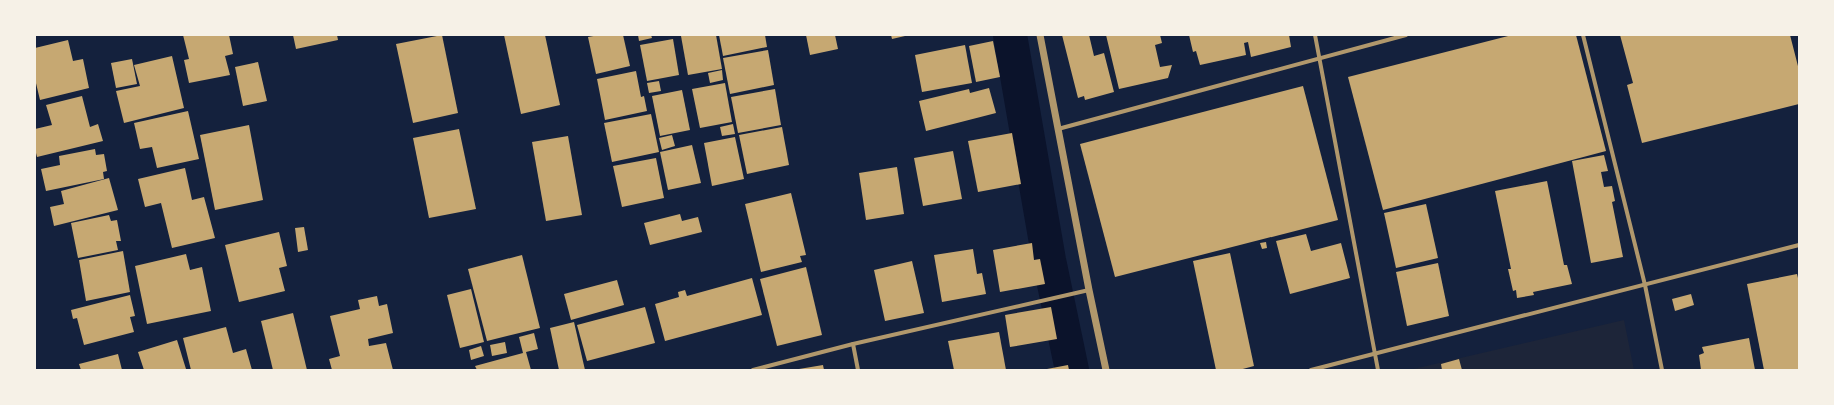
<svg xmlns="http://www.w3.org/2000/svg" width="1834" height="405" font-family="'Work Sans',sans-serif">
	<rect width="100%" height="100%" fill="#14213d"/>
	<path fill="#1d2539" d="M1624 320 1634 370H1409Z"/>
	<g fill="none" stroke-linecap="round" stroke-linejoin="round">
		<path stroke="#0b132b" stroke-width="34" d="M1010 35 1049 260 1072 370"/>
	</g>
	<g fill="#c6a872">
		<path d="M183 35H229L233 54 225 56 230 75 189 83 184 60 189 59Z"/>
		<path d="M293 35H337L338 40 296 49Z"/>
		<path d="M442 35 458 113 413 123 396 44Z"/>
		<path d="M504 35H545L560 105 521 114Z"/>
		<path d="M599 35H623L630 66 596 74 588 37Z"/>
		<path d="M638 35H651L652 38 639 41Z"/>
		<path d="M687 35H716L722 69 688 75 681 36Z"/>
		<path d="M719 35H765L767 47 723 56Z"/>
		<path d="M806 35H835L838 49 810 55Z"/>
		<path d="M891 35H905V36L892 39Z"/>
		<path d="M1062 35H1089L1094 56 1104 53 1114 92 1085 100 1084 96 1078 98Z"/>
		<path d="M1106 35H1160L1162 43 1155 45 1160 67 1172 65 1168 78 1119 89Z"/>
		<path d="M1189 35H1289L1291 47 1251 57 1248 42 1244 43 1246 55 1200 65 1196 51 1193 52Z"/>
		<path d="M1512 35H1576L1606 151 1383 210 1348 77Z"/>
		<path d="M1620 35H1790L1799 70V104L1642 143 1627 85 1633 83Z"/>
		<path d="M673 39 679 75 647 81 640 45Z"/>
		<path d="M68 40 73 61 83 59 89 88 40 100 35 79V48Z"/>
		<path d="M993 41 1000 77 976 82 969 46Z"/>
		<path d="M965 45 972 83 922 92 915 55Z"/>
		<path d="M768 50 774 85 730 94 723 58Z"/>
		<path d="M172 56 184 108 124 123 116 91 140 86 134 65Z"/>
		<path d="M132 59 137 84 116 88 111 63Z"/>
		<path d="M258 62 267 101 243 106 235 67Z"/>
		<path d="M722 70 723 80 710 83 708 73Z"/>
		<path d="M636 71 641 97 644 96 647 111 605 120 597 79Z"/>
		<path d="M659 81 661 91 649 93 647 83Z"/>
		<path d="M725 83 732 122 700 128 692 89Z"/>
		<path d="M1303 86 1338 220 1115 277 1080 144Z"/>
		<path d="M989 88 996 113 926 131 919 101 969 89 970 93Z"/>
		<path d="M775 89 781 125 738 133 731 97Z"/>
		<path d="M682 90 690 130 660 136 652 96Z"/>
		<path d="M82 96 90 127 98 124 103 141 37 157 35 149V129L52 125 46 105Z"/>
		<path d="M188 111 199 159 157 168 152 147 140 149 134 123Z"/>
		<path d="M651 114 659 152 612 162 604 123Z"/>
		<path d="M733 124 735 134 722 136 720 127Z"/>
		<path d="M249 125 263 200 215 210 200 135Z"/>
		<path d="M782 127 789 165 747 174 739 135Z"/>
		<path d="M459 129 476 209 429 218 413 138Z"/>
		<path d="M1012 133 1021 184 978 192 968 141Z"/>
		<path d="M672 135 675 146 662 150 659 138Z"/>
		<path d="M568 136 582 215 546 221 532 142Z"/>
		<path d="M735 137 744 179 712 186 704 143Z"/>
		<path d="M692 145 701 183 668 190 660 152Z"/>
		<path d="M95 149 96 155 104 154 107 171 103 172 104 179 46 191 41 169 60 165 59 156Z"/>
		<path d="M953 151 962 199 923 206 914 158Z"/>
		<path d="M1604 155 1608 171 1601 172 1604 187 1612 186 1615 201 1612 202 1623 257 1591 263 1572 161Z"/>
		<path d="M656 158 664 198 622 207 613 166Z"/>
		<path d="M897 167 904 214 866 220 859 173Z"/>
		<path d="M185 168 192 200 204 197 215 238 172 248 161 203 145 207 138 179Z"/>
		<path d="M109 178 118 210 54 226 50 207 64 204 61 191Z"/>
		<path d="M1547 181 1564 265H1567L1572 284 1533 292 1534 295 1517 298 1516 290 1513 291 1508 269H1511L1495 191Z"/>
		<path d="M791 193 806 255 800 256 802 262 761 272 745 204Z"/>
		<path d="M1426 204 1438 258 1396 268 1384 213Z"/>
		<path d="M680 214 682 221 698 217 702 232 650 245 644 223Z"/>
		<path d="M109 215 111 221 117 220 121 241H116L118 250 78 258 71 223Z"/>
		<path d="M304 227 308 250 298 252 295 228Z"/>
		<path d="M279 232 287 266 279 268 285 291 239 302 225 245Z"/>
		<path d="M1306 234 1311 251 1341 243 1350 278 1290 294 1276 241Z"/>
		<path d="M1266 242 1267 248 1262 249 1260 243Z"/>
		<path d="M1032 243 1034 260 1040 259 1045 284 1000 292 993 250Z"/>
		<path d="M973 249 977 274 982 273 986 294 942 302 934 255Z"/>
		<path d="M123 251 130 292 86 301 79 260Z"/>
		<path d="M1230 253 1254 366 1239 370H1216L1193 261Z"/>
		<path d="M186 254 190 270 202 267 211 311 147 324 135 266Z"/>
		<path d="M522 255 540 328 487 341 468 269Z"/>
		<path d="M912 261 924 313 885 321 874 270Z"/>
		<path d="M1438 263 1449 316 1407 326 1396 272Z"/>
		<path d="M806 267 822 335 777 346 760 279Z"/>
		<path d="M1797 274 1799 282V370H1764L1747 284Z"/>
		<path d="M752 278 762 315 665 341 655 304 679 297 678 292 685 290 687 296Z"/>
		<path d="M617 280 624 305 571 320 564 294Z"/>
		<path d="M471 289 484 342 460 348 447 295Z"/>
		<path d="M1691 294 1694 305 1675 311 1672 299Z"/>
		<path d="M130 295 135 316 130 317 134 332 84 345 77 318 73 319 71 310Z"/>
		<path d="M377 296 379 306 387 304 393 333 368 339 369 346 386 343 393 370H332L329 359 340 356 330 316 360 309 358 300Z"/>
		<path d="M645 307 655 343 587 361 577 325Z"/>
		<path d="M1051 307 1057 339 1010 347 1005 315Z"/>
		<path d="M293 313 307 370H273L261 321Z"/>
		<path d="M574 322 585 370H559L550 328Z"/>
		<path d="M226 327 233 353 246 349 252 370H191L183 338Z"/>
		<path d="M999 332 1006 370H954L948 341Z"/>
		<path d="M534 333 538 349 526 352 531 370H477L475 366 523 353 519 337Z"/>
		<path d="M1749 338 1755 370H1701L1699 355 1704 353 1702 347Z"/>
		<path d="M177 340 186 369 144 370 138 352Z"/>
		<path d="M505 342 507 353 492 356 490 345Z"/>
		<path d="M481 346 484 356 471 360 469 350Z"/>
		<path d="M118 354 122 370H81L79 364Z"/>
		<path d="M1459 359 1462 370H1442L1441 364Z"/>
		<path d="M823 365 824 370H799V369Z"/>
		<path d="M1068 365 1069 370H1047V369Z"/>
	</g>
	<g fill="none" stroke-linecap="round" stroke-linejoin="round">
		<g stroke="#b1986c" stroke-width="4">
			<path d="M1315 35 1378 370"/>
			<path d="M1583 35 1645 285 1662 370"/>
			<path d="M1058 129 1406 35"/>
			<path d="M853 344 858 370"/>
			<path d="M753 370 853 344 1089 290"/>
			<path d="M1311 370 1799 245"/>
		</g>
		<path stroke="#b1986c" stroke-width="7" d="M1040 35 1089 290 1106 370"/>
	</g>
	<rect width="1834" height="405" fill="none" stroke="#f6f1e7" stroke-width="72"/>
</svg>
